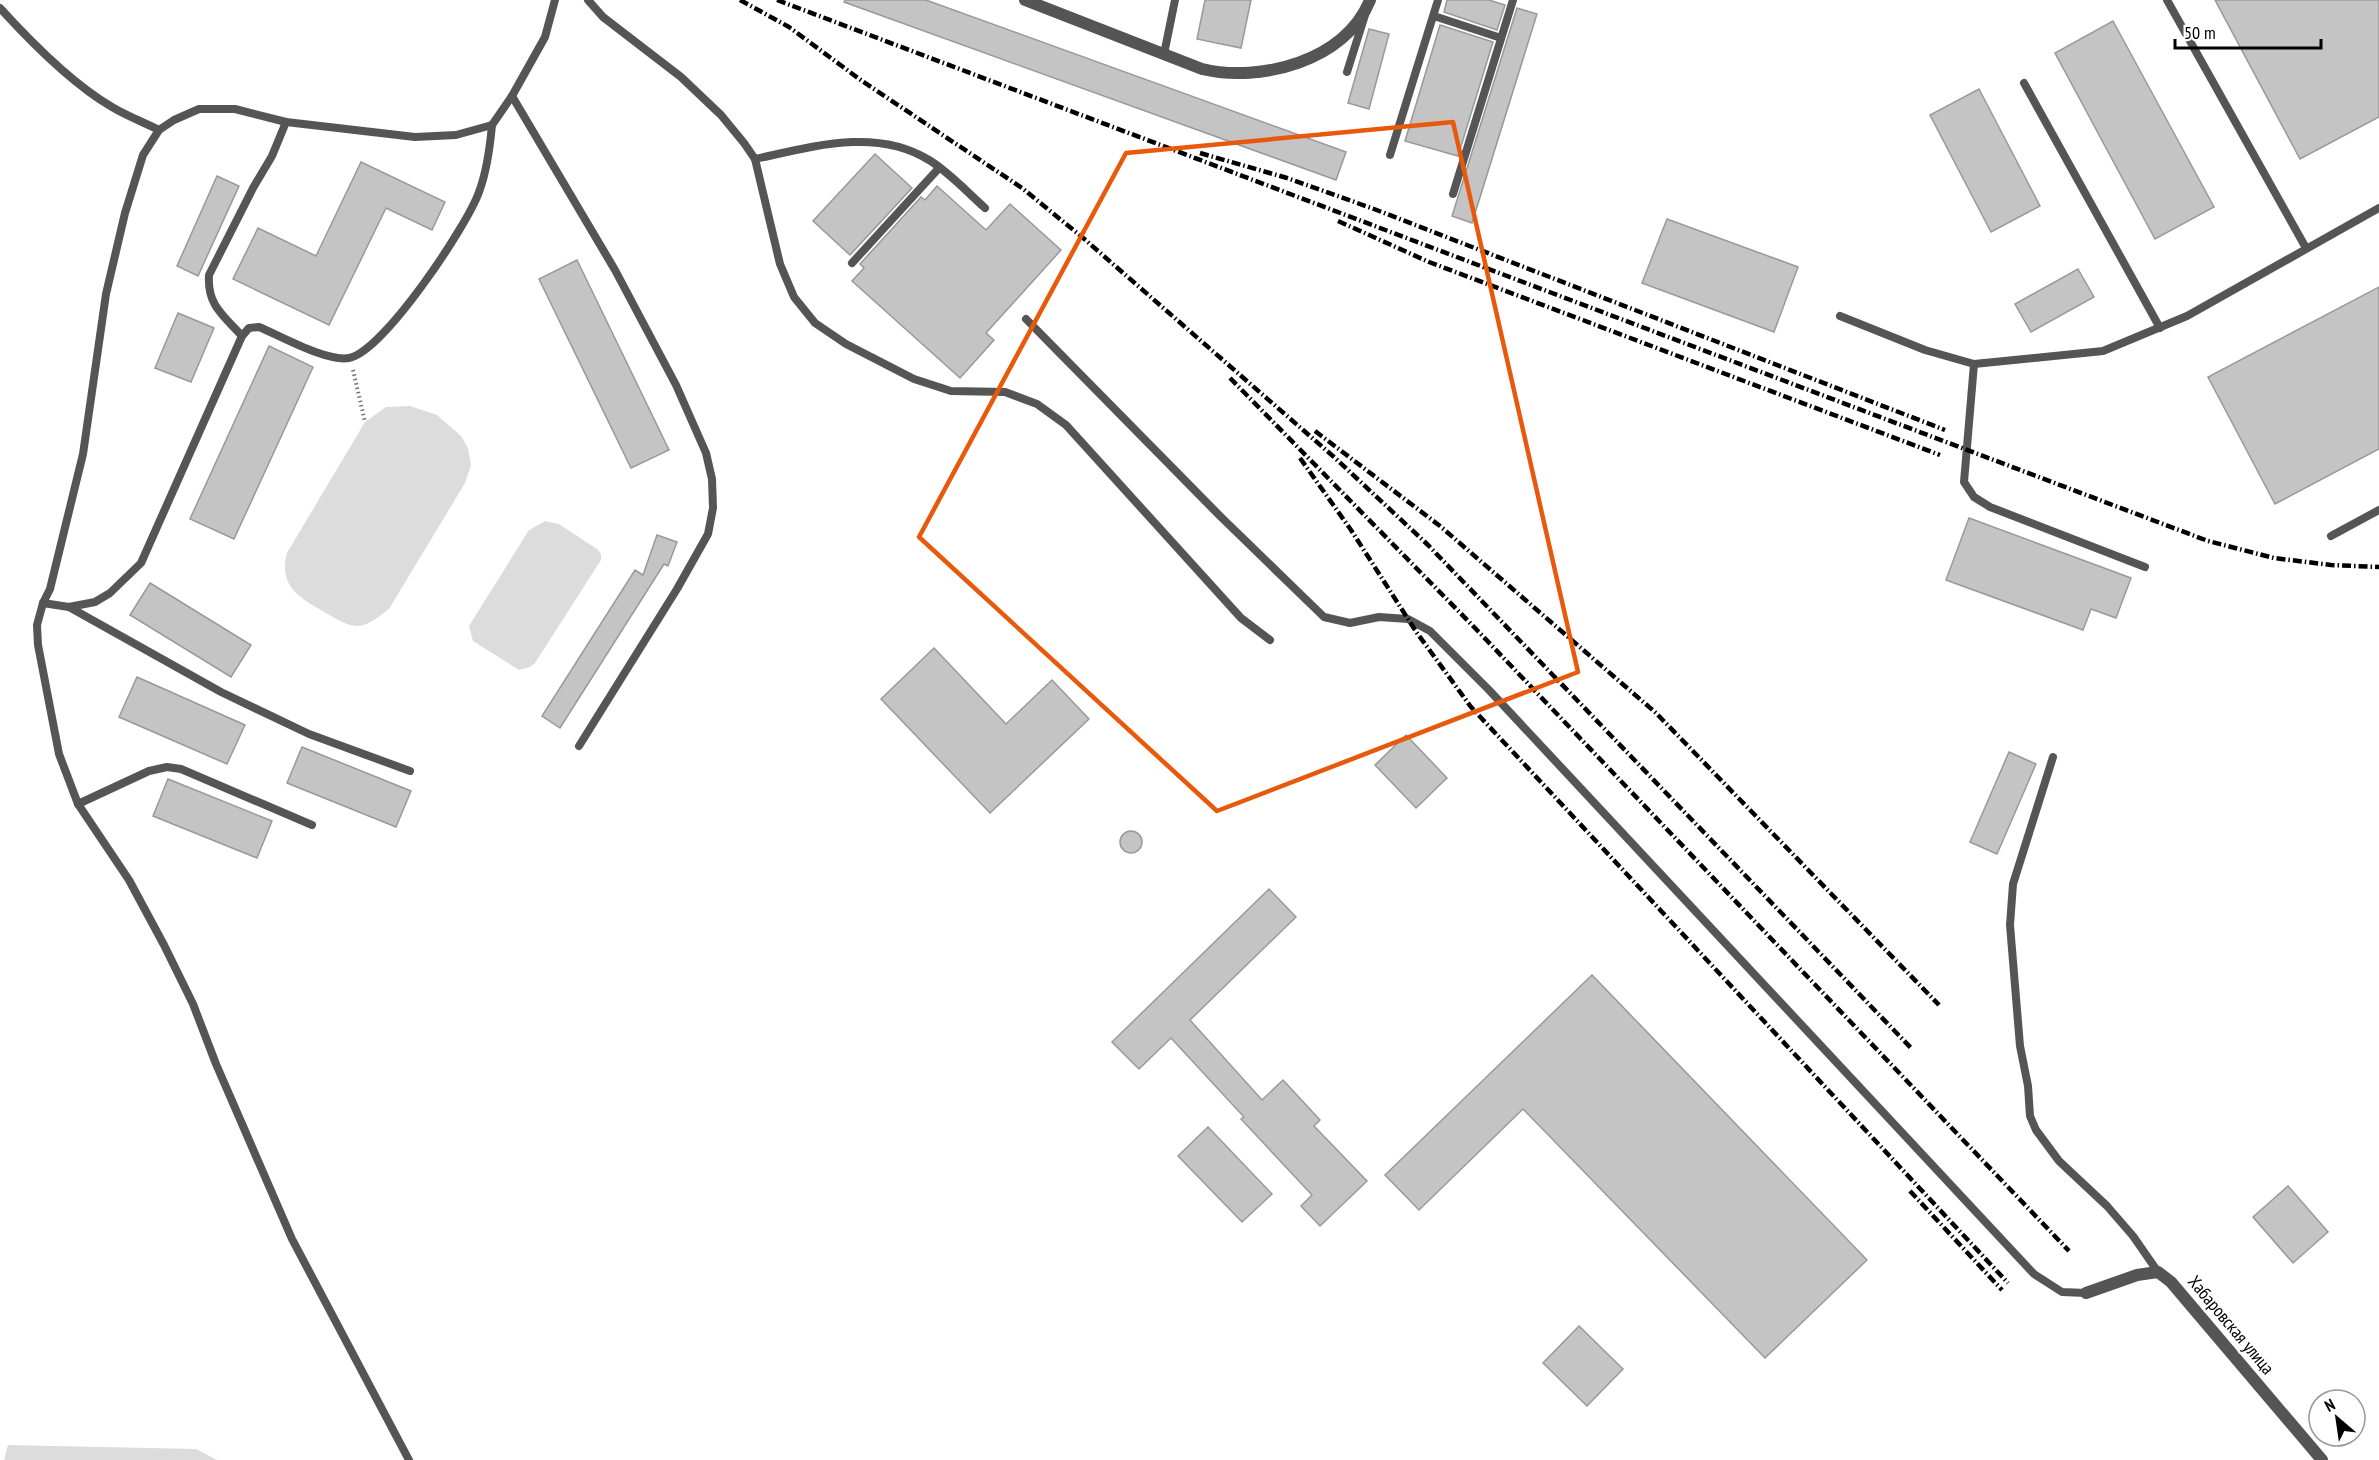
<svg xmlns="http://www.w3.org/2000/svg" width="2379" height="1460" font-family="'PT Sans Narrow',sans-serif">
	<rect width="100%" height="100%" fill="#fff"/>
	<g fill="#dcdcdc">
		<path d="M410 406 437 415 461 436 468 448 471 465 465 483 389 609C380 616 367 627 356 626 345 625 335 618 326 613 300 598 278 587 287 553L365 422 386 407Z"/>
		<path d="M545 521 559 524 597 549 601 554V560L535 663 530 667 519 670 473 641 469 626 529 530Z"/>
		<path d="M8 1445 196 1449 217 1460H4Z"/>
	</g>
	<g fill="#c4c4c4" stroke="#999" stroke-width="1.5">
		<path d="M845 0H926L1346 152 1336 180 844 2Z"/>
		<path d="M1205 0H1251L1241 48 1197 39Z"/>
		<path d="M1447 0H1489L1505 5 1497 30 1444 12Z"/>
		<path d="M2215 0H2379V117L2300 159Z"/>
		<path d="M1517 8 1537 14 1472 223 1452 216Z"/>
		<path d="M2113 21 2214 207 2155 239 2055 53Z"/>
		<path d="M1440 25 1493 42 1458 156 1405 141Z"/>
		<path d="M1369 29 1389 34 1369 109 1348 103Z"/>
		<path d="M1979 89 2040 206 1991 232 1930 115Z"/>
		<path d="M875 154 912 188 850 255 813 221Z"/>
		<path d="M361 162 445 202 432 230 386 208 329 325 233 279 258 228 316 256Z"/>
		<path d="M217 176 239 186 198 276 177 266Z"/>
		<path d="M937 186 986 230 1010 204 1061 250 986 333 994 340 960 378 852 281 864 268 860 264 921 197 925 200Z"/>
		<path d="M1667 219 1798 267 1774 332 1642 283Z"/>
		<path d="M577 260 669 450 631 468 539 279Z"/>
		<path d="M2078 269 2094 297 2031 332 2015 304Z"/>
		<path d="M2379 287V449L2275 504 2208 377Z"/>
		<path d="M178 313 214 328 191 382 155 368Z"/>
		<path d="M269 346 313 367 234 539 190 519Z"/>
		<path d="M1969 518 2131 578 2116 618 2091 609 2083 630 1946 580Z"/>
		<path d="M657 535 677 542 668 566 664 564 560 728 542 716 635 570 643 575Z"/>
		<path d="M150 583 251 645 231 677 130 615Z"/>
		<path d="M934 648 1006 724 1052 680 1089 719 990 813 881 699Z"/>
		<path d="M137 677 245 725 227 764 119 717Z"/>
		<path d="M1406 735 1447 778 1416 808 1375 765Z"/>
		<path d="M302 747 411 791 396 827 287 783Z"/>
		<path d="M2009 752 2036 764 1997 854 1970 842Z"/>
		<path d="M168 779 272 821 257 858 153 816Z"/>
		<circle cx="1131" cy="842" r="11"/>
		<path d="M1269 889 1296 917 1190 1020 1262 1100 1283 1080 1320 1120 1314 1126 1367 1181 1320 1226 1301 1206 1312 1195 1241 1119 1244 1117 1171 1038 1139 1069 1112 1042Z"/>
		<path d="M1592 975 1867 1260 1765 1358 1523 1109 1419 1210 1385 1175Z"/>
		<path d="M1208 1127 1272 1194 1242 1222 1178 1156Z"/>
		<path d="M2288 1186 2328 1232 2293 1263 2253 1217Z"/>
		<path d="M1579 1326 1623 1369 1587 1406 1543 1363Z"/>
	</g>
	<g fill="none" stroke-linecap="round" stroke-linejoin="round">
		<path stroke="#777" stroke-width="4" stroke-dasharray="1.5 3" stroke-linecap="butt" d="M353 370 365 422"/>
		<g stroke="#555" stroke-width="8">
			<path d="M588 0 603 17 681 77 721 115 744 143 755 159 780 264 794 297 815 323 846 344 914 379 951 391 1005 392 1037 404 1066 425 1241 618 1270 640"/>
			<path d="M2167 0 2306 248"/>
			<path d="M0 8C30 41 74 85 112 107 127 116 143 122 159 130"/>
			<path d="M1434 16 1501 38"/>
			<path d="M1164 54 1175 0"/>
			<path d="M1347 72 1365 15"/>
			<path d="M2024 83 2160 328"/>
			<path d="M512 96 615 270 676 385 706 453 712 479 713 508 708 534 677 589 579 746"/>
			<path d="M1390 155 1438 0"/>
			<path d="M755 159C811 147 876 127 929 160 949 172 967 192 985 208"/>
			<path d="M1453 194 1513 0"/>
			<path d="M852 263 939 168"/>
			<path d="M1840 316 1925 350 1974 364 2103 351 2187 316 2379 208"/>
			<path d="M1026 319 1220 516 1324 617 1350 623 1379 617 1408 619 1430 631 1489 690 2034 1274 2062 1292 2086 1293"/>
			<path d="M242 336C223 315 207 305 209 275L253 188 272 156 286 122"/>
			<path d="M1974 364 1964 482 1974 497 1990 507 2145 567"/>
			<path d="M2331 536 2379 510"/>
			<path d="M43 603 69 607 95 602 110 593 141 563 242 336 249 328 259 327C281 336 326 362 349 358 383 352 467 226 479 192 487 171 490 147 492 125"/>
			<path d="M69 607 221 692 309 734 410 771"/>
			<path d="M2053 757 2013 884 2010 925 2020 1046 2028 1086 2030 1116 2036 1130 2059 1161 2107 1206 2133 1236 2158 1272"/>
			<path d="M78 804 149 771 167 767 181 769 312 825"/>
			<path d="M409 1460 292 1239 216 1064 193 1004 164 945 129 880 78 804 59 754 38 645 37 625 43 603 50 589 83 454 106 294 125 213 143 155 159 130 174 120 199 109H235L286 122 415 137 456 135 492 125 512 96 545 37 555 0"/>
		</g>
		<g stroke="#555" stroke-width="12">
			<path d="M1025 0 1202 69C1260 83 1346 61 1370 0"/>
			<path d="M2086 1293 2137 1275 2158 1272 2171 1282 2322 1460"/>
		</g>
		<g stroke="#000" stroke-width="4.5" stroke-dasharray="9 3 1.5 3" stroke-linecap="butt">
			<path d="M740 0 789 27 862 81 1022 188 1082 237 1334 457 1428 545 1911 1048"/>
			<path d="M777 0 2208 541 2274 558 2331 565 2379 567"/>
			<path d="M1200 153 1287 178 1374 209 1945 430"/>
			<path d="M1338 221 1429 262 1940 455"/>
			<path d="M1230 378 1475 628 2069 1251"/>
			<path d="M1315 431 1440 526 1656 713 1939 1005"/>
			<path d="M1300 458 1351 530 1417 633 1471 707 2008 1283"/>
			<path d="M1910 1191 2002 1290"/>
		</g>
	</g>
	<path fill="none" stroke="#e8590c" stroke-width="4.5" stroke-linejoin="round" d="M1453 122 1578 672 1217 811 919 537 1126 153Z"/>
	<g text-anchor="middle" stroke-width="5" stroke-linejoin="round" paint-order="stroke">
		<g font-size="18" fill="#000" stroke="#fff">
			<text transform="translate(2231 1325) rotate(50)" y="6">Хабаровская улица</text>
		</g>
	</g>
	<g transform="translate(2337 1418) rotate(331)"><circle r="28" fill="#ffffff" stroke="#999999" stroke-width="1.5"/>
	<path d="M0-4.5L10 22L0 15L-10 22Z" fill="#000000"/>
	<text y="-9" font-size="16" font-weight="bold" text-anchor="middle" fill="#000000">N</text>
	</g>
	<path d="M2175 39v9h146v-9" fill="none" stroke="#000000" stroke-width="3"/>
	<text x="2184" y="39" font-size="18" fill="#000000" stroke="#ffffff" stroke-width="4.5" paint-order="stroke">50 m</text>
</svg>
